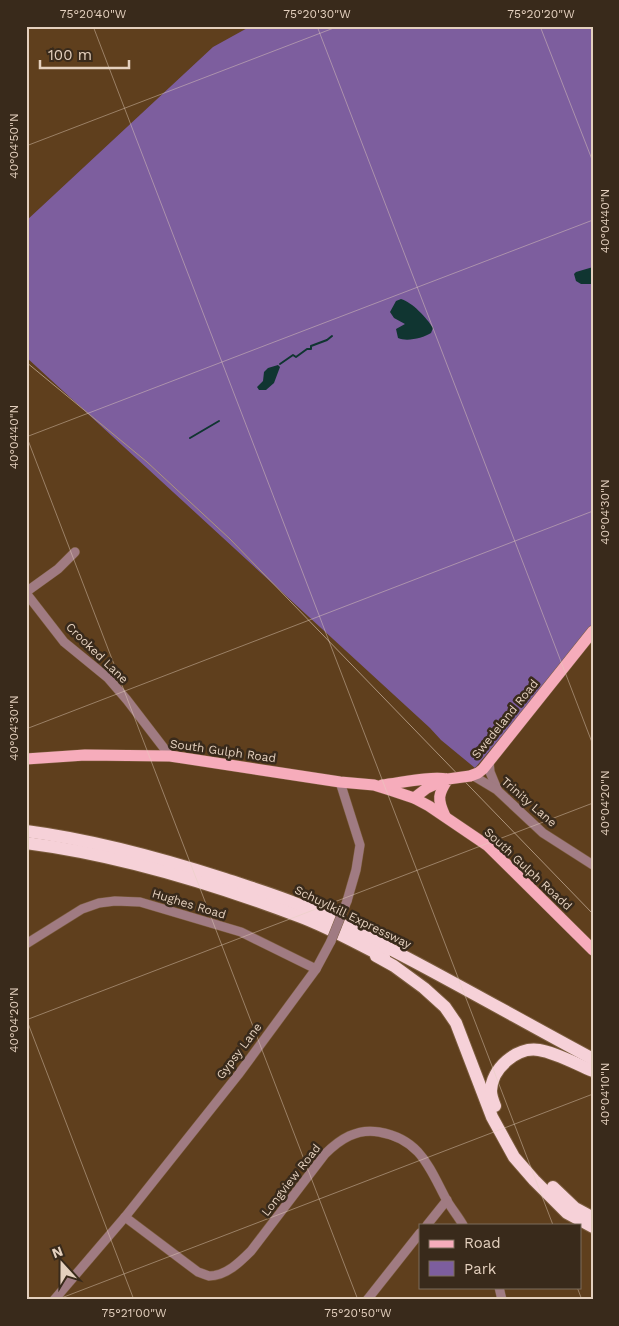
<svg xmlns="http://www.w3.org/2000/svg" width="619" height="1326" font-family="'Work Sans',sans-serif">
	<rect width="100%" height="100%" fill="#5f3f1d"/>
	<path fill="#7d5e9e" d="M251 26H593V628L475 768 441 740 430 728 26 357V221L213 47Z"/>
	<g fill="#103531">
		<path d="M593 267V284H581L576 281 574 274 576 272Z"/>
		<path d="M401 299C412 302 427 318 433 328L431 333C423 338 407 342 398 338L396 329 405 324 394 318 390 312 396 301Z"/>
		<path d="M278 365 280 367 274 383 266 390H259L257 387 263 381 264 372 268 368Z"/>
	</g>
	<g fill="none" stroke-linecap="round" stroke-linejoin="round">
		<g stroke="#103531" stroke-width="2">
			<path d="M280 364 293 355 296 357 307 349H311V346L327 340 332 336"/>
			<path d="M190 438 219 421"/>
		</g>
		<defs>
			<g id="minor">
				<path d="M26 592 58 569 75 552"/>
				<path d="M26 593 64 642 108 678 127 700 170 756"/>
				<path d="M489 761 490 772 497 789"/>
				<path d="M472 775 497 790 543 833 593 865"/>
				<path d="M340 782 360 845 356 870 347 901"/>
				<path d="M26 944 82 909 99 903 115 901 140 902 241 932 316 969"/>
				<path d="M125 1217 198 1272C201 1273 206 1275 209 1276 226 1276 240 1262 251 1251L325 1154C340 1139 357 1128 379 1132 420 1139 429 1167 446 1199 451 1208 458 1216 463 1225"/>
				<path d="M427 1225 447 1200"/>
				<path d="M499 1287 502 1300"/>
				<path d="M54 1300 125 1217 238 1075 316 969 331 941"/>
				<path d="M367 1300 420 1233"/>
			</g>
			<g id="major">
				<path d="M26 759 85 755 170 756 340 782 374 785 390 790 414 798 429 806 488 846 593 950"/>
				<path d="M470 776 478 773 483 769 593 631"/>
				<path d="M382 785C400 783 430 776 447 779"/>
				<path d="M414 798 427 788 440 782"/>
				<path d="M445 816C437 799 438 794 448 779"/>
			</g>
			<g id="highway">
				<path d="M26 831C94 840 160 858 225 879 255 889 286 898 314 911 409 956 500 1009 593 1059"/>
				<path d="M26 843C119 855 211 883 298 916 328 927 356 943 384 957"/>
				<path d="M376 956 394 966 424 988 445 1007 456 1023 492 1117 514 1157 534 1180 567 1213 593 1227"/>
				<path d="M495 1106C493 1101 491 1095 491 1091 491 1069 517 1046 539 1050 557 1053 576 1064 593 1071"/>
				<path d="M553 1187 575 1208 588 1215"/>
			</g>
		</defs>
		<use href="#minor" stroke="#7a5c3d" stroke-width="10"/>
		<use href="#major" stroke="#7a5c3d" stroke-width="12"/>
		<use href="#highway" stroke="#7a5c3d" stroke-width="14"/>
		<use href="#minor" stroke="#a07b82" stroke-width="9"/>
		<use href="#major" stroke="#f6acbb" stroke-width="11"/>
		<use href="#highway" stroke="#f6d1d8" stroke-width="12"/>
		<path stroke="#ad947c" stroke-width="1" d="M26 362 147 462 230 539 593 914"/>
		<defs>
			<path id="minor-bridge" d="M331 941 347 901"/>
			<path id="major-bridge" d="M448 779 470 776"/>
		</defs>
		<use href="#minor-bridge" stroke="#7a5c3d" stroke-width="10" stroke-linecap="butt"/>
		<use href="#major-bridge" stroke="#7a5c3d" stroke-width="12" stroke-linecap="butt"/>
		<use href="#minor-bridge" stroke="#a07b82" stroke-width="9"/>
		<use href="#major-bridge" stroke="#f6acbb" stroke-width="11"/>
	</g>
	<path fill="none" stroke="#e4d0be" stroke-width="1" stroke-opacity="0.45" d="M93 26 553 1225M317 26 593 745M540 26 593 162M26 146 339 26M26 435 358 1300M26 437 593 220M26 729 593 511M26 1018 134 1300M26 1020 593 803M577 1287 582 1300M56 1300 593 1094"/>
	<g text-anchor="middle" stroke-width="5" stroke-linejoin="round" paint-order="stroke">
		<g font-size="12" fill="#e4d0be" stroke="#392a1b">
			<text transform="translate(97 653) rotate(44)" y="4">Crooked Lane</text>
			<text transform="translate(505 719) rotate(-51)" y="4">Swedeland Road</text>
			<text transform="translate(223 751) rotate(8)" y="4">South Gulph Road</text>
			<text transform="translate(529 802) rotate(41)" y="4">Trinity Lane</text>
			<text transform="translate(528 869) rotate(43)" y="4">South Gulph Roadd</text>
			<text transform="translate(189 904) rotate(17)" y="4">Hughes Road</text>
			<text transform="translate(353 917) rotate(26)" y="4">Schuylkill Expressway</text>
			<text transform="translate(239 1051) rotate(-53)" y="4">Gypsy Lane</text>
			<text transform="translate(291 1180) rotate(-52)" y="4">Longview Road</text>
		</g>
	</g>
	<rect width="619" height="1326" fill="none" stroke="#392a1b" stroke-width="55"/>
	<rect x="419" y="1224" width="162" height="65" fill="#392a1b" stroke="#7d6c5c"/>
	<rect x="429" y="1240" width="25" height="8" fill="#f6acbb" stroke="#7d6c5c"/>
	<text x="464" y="1248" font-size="15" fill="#e4d0be">Road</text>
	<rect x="429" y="1261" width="25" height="15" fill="#7d5e9e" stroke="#7d6c5c"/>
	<text x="464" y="1274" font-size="15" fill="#e4d0be">Park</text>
	<g transform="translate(62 1264) rotate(339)" stroke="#392a1b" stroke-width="4" paint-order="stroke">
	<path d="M0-4L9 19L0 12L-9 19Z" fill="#e4d0be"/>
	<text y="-8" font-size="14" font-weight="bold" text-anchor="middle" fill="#e4d0be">N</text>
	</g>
	<path d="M40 60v8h89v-8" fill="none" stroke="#e4d0be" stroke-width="2.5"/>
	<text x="48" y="60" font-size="15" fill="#e4d0be" stroke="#392a1b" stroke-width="4" paint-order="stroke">100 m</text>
	<rect x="28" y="28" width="564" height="1270" fill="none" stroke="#e4d0be" stroke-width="2"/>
	<g font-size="12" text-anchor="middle" fill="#e4d0be">
		<text x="93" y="18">75°20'40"W</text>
		<text x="317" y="18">75°20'30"W</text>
		<text x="541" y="18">75°20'20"W</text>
		<text transform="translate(14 146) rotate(-90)" y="4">40°04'50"N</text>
		<text transform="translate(605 221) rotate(-90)" y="4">40°04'40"N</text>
		<text transform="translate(14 437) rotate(-90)" y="4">40°04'40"N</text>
		<text transform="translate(605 512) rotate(-90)" y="4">40°04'30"N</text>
		<text transform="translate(14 728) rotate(-90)" y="4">40°04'30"N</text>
		<text transform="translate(605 803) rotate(-90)" y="4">40°04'20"N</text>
		<text transform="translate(14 1020) rotate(-90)" y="4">40°04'20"N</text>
		<text transform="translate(605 1094) rotate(-90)" y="4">40°04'10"N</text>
		<text x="134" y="1317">75°21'00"W</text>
		<text x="358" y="1317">75°20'50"W</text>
	</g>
</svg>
